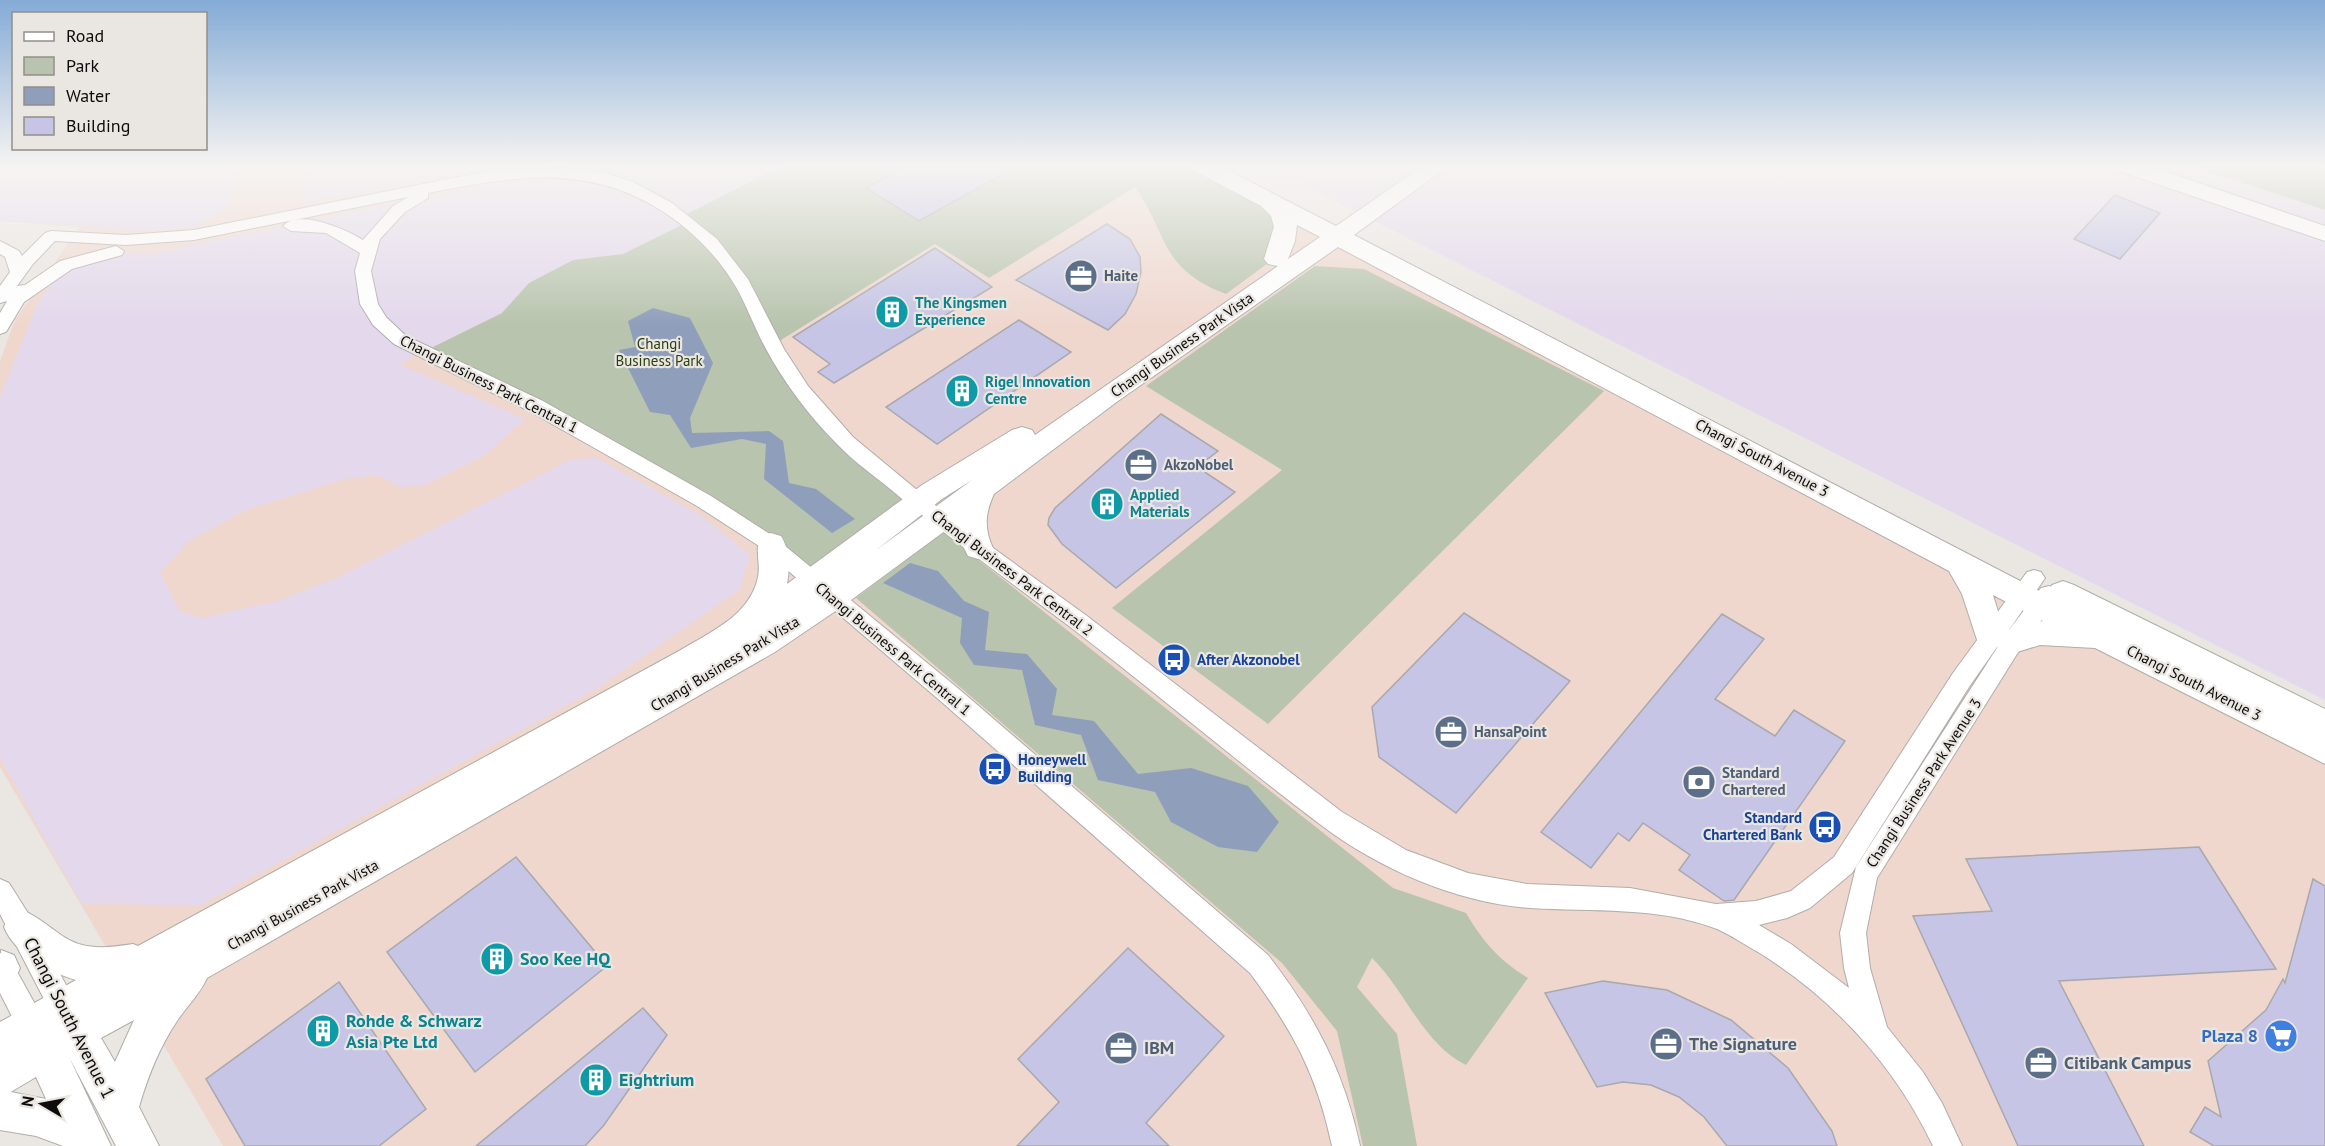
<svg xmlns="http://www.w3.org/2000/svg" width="2325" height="1146" font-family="'PT Sans',sans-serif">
	<rect width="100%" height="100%" fill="#eae6e1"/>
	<path fill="#efd7ce" d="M0 165H1186L2325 758V1146H223L0 767V361L15 320 79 227 0 221Z"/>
	<g fill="#e3d8ec">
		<path d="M0 165H224L236 174 230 205 195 227 153 230 0 221Z"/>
		<path d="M306 165H472V173L303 203Z"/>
		<path d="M475 165H784L688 222 623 254 573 260 529 283 502 313 399 364 525 419 485 455 425 485 400 487 378 475 345 479 246 510 189 541 160 573 180 611 201 618 278 601 341 576 572 459 597 458 699 514 750 555 739 590 598 688 199 906 81 903 0 758V397L38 302 62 271 111 255 155 253 474 188Z"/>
		<path d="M1263 165H2194L2325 210V700Z"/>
	</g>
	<g fill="#b8c4ad">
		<path d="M784 165H1201L1281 211 1275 258 1226 294C1160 269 1169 236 1135 187L989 278 935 244 773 345 821 415 918 502 813 580 767 541 425 351 502 313 529 283 573 260 623 254 688 222 681 217Z"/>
		<path d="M2189 165H2325V210Z"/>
		<path d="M1315 266 1364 269 1604 391 1268 724 1112 608 1282 470 1146 386Z"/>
		<path d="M943 532 1393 888 1466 913C1483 942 1500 961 1528 978L1466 1065C1423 1044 1405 990 1372 958L1357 987 1397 1034 1417 1146H1363L1337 1031 1282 963 856 598Z"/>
	</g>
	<g fill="#8f9ebb">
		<path d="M653 308 690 318 713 363 690 418 692 433 769 431 783 441 789 483 816 489 855 519 832 533 764 479 766 444 742 439 691 448 670 415 650 412 619 350 635 347 628 321Z"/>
		<path d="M910 563 938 571 964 601 989 612 985 650 1027 654 1057 689 1052 715 1094 721 1138 774 1191 768 1248 786 1279 822 1257 852 1218 847 1171 822 1155 792 1098 780 1081 735 1035 725 1022 670 974 665 960 643 962 618 883 583Z"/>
	</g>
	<g fill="#c6c5e5" stroke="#a8a8ae" stroke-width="1.5">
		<path d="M909 165H1019L919 221 866 188Z"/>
		<path d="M2115 195 2160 213 2120 259 2074 239Z"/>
		<path d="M1107 224 1130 239 1140 257 1141 272 1136 294 1125 314 1108 330 1016 280Z"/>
		<path d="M935 248 992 287 834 383 818 372 830 364 793 337Z"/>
		<path d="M1019 320 1071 352 937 444 886 407Z"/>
		<path d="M1161 414 1218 451 1197 467 1235 492 1116 588 1062 544 1048 525 1049 518 1055 508Z"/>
		<path d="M1464 613 1570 681 1456 813 1379 757 1372 707Z"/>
		<path d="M1722 614 1764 639 1715 699 1775 736 1794 710 1845 741 1734 900 1724 901 1679 870 1690 855 1643 823 1629 841 1618 833 1591 868 1541 832Z"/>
		<path d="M2199 847 2276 969 2059 981 2144 1146H2018L1913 916 1992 911 1966 859Z"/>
		<path d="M516 857 607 966 475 1072 387 952Z"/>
		<path d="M2313 879 2325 886V1146H2214L2190 1132 2205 1107 2221 1117 2208 1061 2266 1010 2283 979 2285 983Z"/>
		<path d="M1128 948 1224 1036 1146 1123 1169 1146H1017L1059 1102 1018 1059Z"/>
		<path d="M1603 981 1667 990 1731 1020 1788 1068 1832 1131 1837 1146H1727L1704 1117 1679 1097 1651 1085 1623 1082 1597 1087 1545 993Z"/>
		<path d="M339 982 426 1109 379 1146H245L206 1079Z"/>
		<path d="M643 1008 667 1035 604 1125 585 1146H476Z"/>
	</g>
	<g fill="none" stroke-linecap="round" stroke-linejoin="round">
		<defs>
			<g id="street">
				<path d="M568 168 605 173 633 182 672 203 717 239 748 279 784 349 808 386 853 437 946 514 1087 616 1342 812 1406 850 1468 873 1527 884 1630 888 1716 904 1756 901 1791 891 1834 857 1953 673 2027 572 2034 570 2041 572 2045 578 2041 584 1969 687 1852 873 1810 908 1787 918 1759 925 1791 944 1849 988 1844 968 1840 933 1856 867 2006 634 2041 588 2049 586 2057 588 2060 594 2057 600 2022 646 1877 878 1866 933 1870 968 1887 1027 1923 1072 1942 1103 1962 1146H1933C1895 1066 1834 999 1758 952 1745 945 1731 935 1717 929 1657 906 1592 912 1530 908 1457 903 1379 869 1321 825 1236 761 1154 691 1069 626 1008 580 947 537 889 488 872 474 853 461 838 445 810 417 784 383 765 347 753 325 745 300 731 279 713 251 686 225 657 208 584 163 508 177 428 193V198L405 212 380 239 371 271 378 304 386 317 406 336 543 401 711 496 773 536 960 690 1268 955C1315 1016 1344 1071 1360 1146H1332C1317 1075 1293 1031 1250 973L944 704 759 546 697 506 529 411 394 344 373 325 360 304 355 271 360 253 326 233 291 231 283 226C298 208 348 230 363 240L393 206 408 197 194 240 126 245 55 241 33 264 17 286 25 285 60 261 116 246 124 251 122 255 72 269 24 302 6 332 0 334V313L7 301 0 303V286L10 272 5 257 0 254V241L19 251 22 256 45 233 51 231 126 235 194 230 498 169Z"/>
				<path d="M0 879 9 883 31 918 78 1008 82 1017 78 1026 68 1030 58 1026 0 914Z"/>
				<path d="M0 953 9 957 46 1024 50 1034 46 1044 36 1048 26 1044 0 993Z"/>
			</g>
			<g id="secondary">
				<path d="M1190 165H1218L1336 226 1424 165H1450L1354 235 2049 596 2048 593 2052 585 2063 581 2074 585 2325 709V764L2095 648 2040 645 2014 653 2001 646 1990 649 1979 646 1962 594 1949 571 1338 247 1118 401 994 494C985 513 984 529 993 548L988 556 978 559 968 556 960 540 957 522 843 606 775 652 207 978C200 994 187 1006 177 1021 159 1048 148 1076 139 1107L159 1146H116L69 1057 111 1146H63L36 1136 0 1130V1022L76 980C49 972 15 954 4 927L9 915 22 910C37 916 48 926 61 935 83 951 107 948 133 944L138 946 679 651C710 632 750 616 758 577 761 563 754 549 761 536L771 533 781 536C790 551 790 567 787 584L922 485 1012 430 1022 427 1032 430 1035 435 1278 266 1268 264 1264 259 1274 227 1271 216 1261 206 1193 170ZM1297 225 1320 237 1288 259 1295 241ZM972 480 875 551 942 499ZM1993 595 2043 621 2004 631ZM134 1020 115 1062 101 1038ZM36 1077 46 1099 11 1092 14 1090Z"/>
				<path d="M2113 165H2146L2325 226V241L2116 170Z"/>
				<path d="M1 950 14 955 20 968 13 984 0 989Z"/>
			</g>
		</defs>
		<use href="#street" stroke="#b1ada8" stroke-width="2"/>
		<use href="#secondary" stroke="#b1ada8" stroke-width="2"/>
		<use href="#street" fill="#fff" fill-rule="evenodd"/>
		<use href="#secondary" fill="#fff" fill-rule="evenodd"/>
	</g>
	<linearGradient id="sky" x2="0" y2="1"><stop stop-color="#84abd6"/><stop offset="0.51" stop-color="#f6f4f2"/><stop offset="1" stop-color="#f6f4f2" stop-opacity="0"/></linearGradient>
	<rect width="2325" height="325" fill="url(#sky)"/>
	<defs>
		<symbol id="office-disc" viewBox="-11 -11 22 22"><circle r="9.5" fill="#5c6f8a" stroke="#eae6e1"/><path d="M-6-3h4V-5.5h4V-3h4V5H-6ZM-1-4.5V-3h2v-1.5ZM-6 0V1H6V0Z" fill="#fff"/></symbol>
		<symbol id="building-disc" viewBox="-11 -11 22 22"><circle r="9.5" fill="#0f9aa8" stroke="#eae6e1"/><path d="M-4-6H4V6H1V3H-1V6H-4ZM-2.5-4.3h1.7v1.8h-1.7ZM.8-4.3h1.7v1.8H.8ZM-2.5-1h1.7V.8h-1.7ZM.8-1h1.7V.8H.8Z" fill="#fff"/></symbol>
		<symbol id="bus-disc" viewBox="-11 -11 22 22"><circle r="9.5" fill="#1a4fb4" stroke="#eae6e1"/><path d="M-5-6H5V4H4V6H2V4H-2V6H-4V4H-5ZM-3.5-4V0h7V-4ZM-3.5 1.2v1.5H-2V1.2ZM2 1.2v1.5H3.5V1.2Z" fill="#fff"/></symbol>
		<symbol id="bank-disc" viewBox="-11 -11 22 22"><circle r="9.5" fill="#5c6f8a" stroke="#eae6e1"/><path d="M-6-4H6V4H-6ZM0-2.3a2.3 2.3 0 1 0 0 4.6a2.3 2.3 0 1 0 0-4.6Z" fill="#fff"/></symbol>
		<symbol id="supermarket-disc" viewBox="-11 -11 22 22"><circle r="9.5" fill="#3f7fe0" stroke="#eae6e1"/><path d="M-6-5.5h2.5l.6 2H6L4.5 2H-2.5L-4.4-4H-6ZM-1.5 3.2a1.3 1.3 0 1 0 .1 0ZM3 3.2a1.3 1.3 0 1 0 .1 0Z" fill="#fff"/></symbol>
	</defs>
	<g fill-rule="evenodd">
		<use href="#office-disc" x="1062" y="257" width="38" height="38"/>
		<use href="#building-disc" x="873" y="293" width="38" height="38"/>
		<use href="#building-disc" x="943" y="372" width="38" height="38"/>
		<use href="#office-disc" x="1122" y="446" width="38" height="38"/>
		<use href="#building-disc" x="1088" y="485" width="38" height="38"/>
		<use href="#bus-disc" x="1155" y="641" width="38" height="38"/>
		<use href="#office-disc" x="1432" y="713" width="38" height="38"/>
		<use href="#bus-disc" x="976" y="750" width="38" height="38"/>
		<use href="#bank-disc" x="1680" y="763" width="38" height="38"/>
		<use href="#bus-disc" x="1806" y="808" width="38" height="38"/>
		<use href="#building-disc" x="478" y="940" width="38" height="38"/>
		<use href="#building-disc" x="304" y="1012" width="38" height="38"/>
		<use href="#supermarket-disc" x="2262" y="1017" width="38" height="38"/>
		<use href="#office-disc" x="1647" y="1025" width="38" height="38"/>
		<use href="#office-disc" x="1102" y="1029" width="38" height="38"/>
		<use href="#office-disc" x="2022" y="1044" width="38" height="38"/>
		<use href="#building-disc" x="577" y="1061" width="38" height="38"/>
	</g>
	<g text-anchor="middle" stroke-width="4.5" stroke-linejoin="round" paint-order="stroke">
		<g font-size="15" font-weight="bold" fill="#4e5e75" stroke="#eae6e1" text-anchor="start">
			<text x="1104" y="281">Haite</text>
			<text x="1164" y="470">AkzoNobel</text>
			<text x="1474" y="737">HansaPoint</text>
			<text x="1722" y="778">Standard<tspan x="1722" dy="17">Chartered</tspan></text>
		</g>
		<g font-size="15" font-weight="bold" fill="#0d838f" stroke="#eae6e1" text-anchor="start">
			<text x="915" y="308">The Kingsmen<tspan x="915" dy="17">Experience</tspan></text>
			<text x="985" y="387">Rigel Innovation<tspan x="985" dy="17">Centre</tspan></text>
			<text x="1130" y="500">Applied<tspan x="1130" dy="17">Materials</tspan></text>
		</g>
		<g font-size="15" fill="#2a3e0e" stroke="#eae6e1">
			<text x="659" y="349">Changi<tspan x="659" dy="17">Business Park</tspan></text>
		</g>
		<g font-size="15" fill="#0e0c0b" stroke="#eae6e1">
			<text transform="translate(1182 345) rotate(-35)" y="5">Changi Business Park Vista</text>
			<text transform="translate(489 384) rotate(27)" y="5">Changi Business Park Central 1</text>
			<text transform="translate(1762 458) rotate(28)" y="5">Changi South Avenue 3</text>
			<text transform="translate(1012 573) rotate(37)" y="5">Changi Business Park Central 2</text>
			<text transform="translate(893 649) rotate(40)" y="5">Changi Business Park Central 1</text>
			<text transform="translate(725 664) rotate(-31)" y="5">Changi Business Park Vista</text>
			<text transform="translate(2194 683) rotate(27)" y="5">Changi South Avenue 3</text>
			<text transform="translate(1924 783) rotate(-57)" y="5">Changi Business Park Avenue 3</text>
			<text transform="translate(303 905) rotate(-29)" y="5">Changi Business Park Vista</text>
		</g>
		<g font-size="15" font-weight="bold" fill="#164399" stroke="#eae6e1" text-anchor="start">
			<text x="1197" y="665">After Akzonobel</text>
			<text x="1018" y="765">Honeywell<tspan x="1018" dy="17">Building</tspan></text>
			<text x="1802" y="823" text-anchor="end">Standard<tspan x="1802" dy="17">Chartered Bank</tspan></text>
		</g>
		<g font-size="18" font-weight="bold" fill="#0d838f" stroke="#eae6e1" text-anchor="start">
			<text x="520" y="965">Soo Kee HQ</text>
			<text x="346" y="1027">Rohde &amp; Schwarz<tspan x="346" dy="21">Asia Pte Ltd</tspan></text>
			<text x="619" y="1086">Eightrium</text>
		</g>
		<g font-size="18" fill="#0e0c0b" stroke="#eae6e1">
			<text transform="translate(69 1018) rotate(63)" y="6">Changi South Avenue 1</text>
		</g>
		<g font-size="18" font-weight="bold" fill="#366cbe" stroke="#eae6e1" text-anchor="end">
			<text x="2258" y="1042">Plaza 8</text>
		</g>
		<g font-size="18" font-weight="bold" fill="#4e5e75" stroke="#eae6e1" text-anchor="start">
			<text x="1689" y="1050">The Signature</text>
			<text x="1144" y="1054">IBM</text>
			<text x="2064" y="1069">Citibank Campus</text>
		</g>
	</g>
	<rect x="12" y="12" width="195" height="138" fill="#eae6e1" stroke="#928f8b" stroke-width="1.5"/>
	<rect x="24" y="32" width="30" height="9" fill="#ffffff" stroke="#928f8b" stroke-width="1.5"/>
	<text x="66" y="42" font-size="18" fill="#0e0c0b">Road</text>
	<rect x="24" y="57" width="30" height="18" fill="#b8c4ad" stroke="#928f8b" stroke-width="1.5"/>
	<text x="66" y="72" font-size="18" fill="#0e0c0b">Park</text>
	<rect x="24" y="87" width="30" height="18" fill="#8f9ebb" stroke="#928f8b" stroke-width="1.5"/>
	<text x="66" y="102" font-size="18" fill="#0e0c0b">Water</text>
	<rect x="24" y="117" width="30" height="18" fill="#c6c5e5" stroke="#928f8b" stroke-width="1.5"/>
	<text x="66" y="132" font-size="18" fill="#0e0c0b">Building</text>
	<g transform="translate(42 1104) rotate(280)" stroke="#eae6e1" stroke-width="4.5" paint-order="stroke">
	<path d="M0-4.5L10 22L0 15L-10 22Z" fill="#0e0c0b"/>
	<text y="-9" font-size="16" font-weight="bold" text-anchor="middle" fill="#0e0c0b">N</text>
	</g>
</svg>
